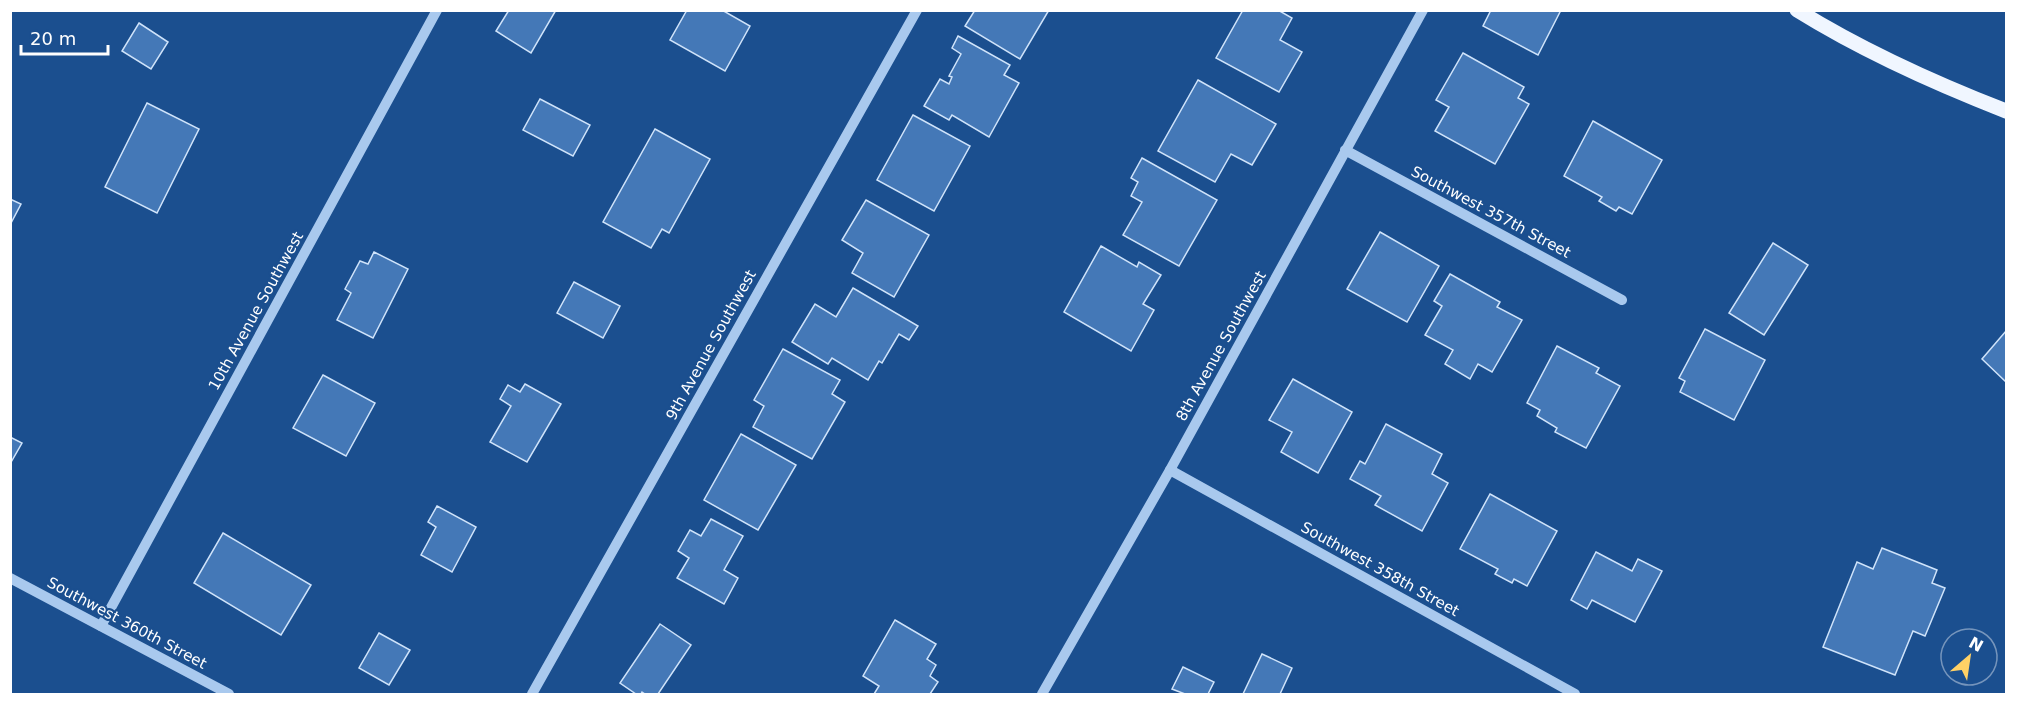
<svg xmlns="http://www.w3.org/2000/svg" width="2017" height="705" font-family="'DejaVu Sans',sans-serif">
	<rect width="100%" height="100%" fill="#1b4f8f"/>
	<g fill="#4478b7" stroke="#cfe3fa" stroke-width="1.5">
		<path d="M509 10H556L531 53 496 31Z"/>
		<path d="M687 10H722L750 26 725 71 670 40Z"/>
		<path d="M975 10H1049L1020 59 965 26Z"/>
		<path d="M1243 10H1278L1292 18 1280 40 1302 52 1279 92 1216 58Z"/>
		<path d="M1491 10H1561L1538 55 1483 26Z"/>
		<path d="M139 23 168 42 151 69 122 51Z"/>
		<path d="M958 36 1010 65 1004 75 1019 83 989 137 952 115 949 120 924 106 940 79 949 84 952 77 949 76 961 54 952 48Z"/>
		<path d="M1463 53 1524 87 1518 98 1529 104 1495 164 1435 131 1449 107 1436 100Z"/>
		<path d="M1198 80 1276 124 1252 165 1231 154 1215 182 1158 151Z"/>
		<path d="M540 99 590 125 573 156 523 130Z"/>
		<path d="M147 103 199 129 157 213 105 187Z"/>
		<path d="M913 115 970 146 934 211 877 180Z"/>
		<path d="M1593 121 1662 160 1632 214 1619 207 1616 211 1599 201 1602 197 1564 176Z"/>
		<path d="M655 129 710 159 669 233 662 229 651 248 603 222Z"/>
		<path d="M1142 158 1217 200 1179 266 1123 235 1142 202 1131 196 1138 182 1131 178Z"/>
		<path d="M10 199 21 204 10 225Z"/>
		<path d="M866 200 929 235 894 297 852 273 863 253 842 240Z"/>
		<path d="M1380 232 1439 266 1407 322 1347 289Z"/>
		<path d="M1773 243 1808 265 1764 335 1729 313Z"/>
		<path d="M1101 246 1137 267 1139 262 1161 275 1143 304 1154 310 1131 351 1064 312Z"/>
		<path d="M374 252 408 269 373 338 337 320 351 293 345 289 360 261 368 264Z"/>
		<path d="M1450 274 1500 302 1497 307 1522 320 1492 372 1478 364 1470 379 1445 364 1453 350 1425 335 1442 306 1434 301Z"/>
		<path d="M574 282 620 306 603 338 557 313Z"/>
		<path d="M853 288 918 326 909 340 899 334 882 363 879 361 868 380 832 358 828 364 792 342 815 304 836 317Z"/>
		<path d="M1705 329 1765 360 1734 420 1680 392 1685 381 1679 378Z"/>
		<path d="M2006 331V382L1982 359Z"/>
		<path d="M1557 346 1599 368 1596 373 1620 386 1586 448 1555 432 1557 428 1537 416 1540 410 1527 403Z"/>
		<path d="M783 349 840 380 832 394 845 402 812 459 753 427 764 406 754 400Z"/>
		<path d="M323 375 375 403 346 456 293 428Z"/>
		<path d="M1293 379 1352 412 1318 473 1281 452 1292 432 1269 420Z"/>
		<path d="M525 384 561 404 527 462 490 442 511 406 500 399 508 385 520 392Z"/>
		<path d="M1386 424 1442 454 1432 474 1448 483 1422 531 1375 505 1381 496 1350 479 1360 461 1365 464Z"/>
		<path d="M741 434 796 465 758 530 704 500Z"/>
		<path d="M10 437 22 443 10 464Z"/>
		<path d="M1490 494 1557 531 1527 586 1514 579 1512 583 1495 574 1498 569 1460 549Z"/>
		<path d="M437 506 476 527 452 572 421 555 436 527 428 522Z"/>
		<path d="M711 519 743 536 724 570 738 578 724 604 677 578 689 558 678 551 690 530 701 536Z"/>
		<path d="M223 533 311 585 281 635 194 583Z"/>
		<path d="M1882 548 1937 570 1932 583 1945 588 1925 636 1913 631 1895 675 1823 647 1857 562 1873 569Z"/>
		<path d="M1596 552 1632 571 1638 559 1662 571 1635 622 1592 600 1587 609 1571 600Z"/>
		<path d="M895 620 936 644 927 659 936 665 930 676 938 682 930 694H874L879 686 863 676Z"/>
		<path d="M660 624 691 645 658 694H645L642 692 641 694H636L620 683Z"/>
		<path d="M379 633 410 650 389 685 359 668Z"/>
		<path d="M1262 654 1292 668 1280 694H1243Z"/>
		<path d="M1183 667 1214 682 1208 694H1185L1172 689Z"/>
	</g>
	<g fill="none" stroke-linecap="round" stroke-linejoin="round">
		<g stroke="#a9c9ee" stroke-width="10">
			<path d="M1345 150 1622 300"/>
			<path d="M1170 470 1575 694"/>
			<path d="M10 578 229 694"/>
			<path d="M101 626 437 10"/>
			<path d="M532 694 917 10"/>
			<path d="M1042 694 1170 470 1423 10"/>
		</g>
		<path stroke="#f0f6ff" stroke-width="15" d="M1797 10C1863 51 1934 83 2006 111"/>
	</g>
	<g text-anchor="middle" stroke-width="4.5" stroke-linejoin="round" paint-order="stroke">
		<g font-size="15" fill="#fff" stroke="#1b4f8f">
			<text transform="translate(1491 212) rotate(28)" y="5">Southwest 357th Street</text>
			<text transform="translate(256 311) rotate(-61)" y="5">10th Avenue Southwest</text>
			<text transform="translate(711 345) rotate(-61)" y="5">9th Avenue Southwest</text>
			<text transform="translate(1221 346) rotate(-61)" y="5">8th Avenue Southwest</text>
			<text transform="translate(1380 569) rotate(29)" y="5">Southwest 358th Street</text>
			<text transform="translate(127 623) rotate(28)" y="5">Southwest 360th Street</text>
		</g>
	</g>
	<rect width="2017" height="705" fill="none" stroke="#ffffff" stroke-width="24"/>
	<g transform="translate(1969 657) rotate(29)"><circle r="28" fill="#1b4f8f" stroke="#7695bc" stroke-width="1.5"/>
	<path d="M0-4.5L10 22L0 15L-10 22Z" fill="#ffd166"/>
	<text y="-9" font-size="16" font-weight="bold" text-anchor="middle" fill="#ffffff">N</text>
	</g>
	<path d="M21 45v9h87v-9" fill="none" stroke="#ffffff" stroke-width="3"/>
	<text x="30" y="45" font-size="18" fill="#ffffff" stroke="#1b4f8f" stroke-width="4.5" paint-order="stroke">20 m</text>
</svg>
